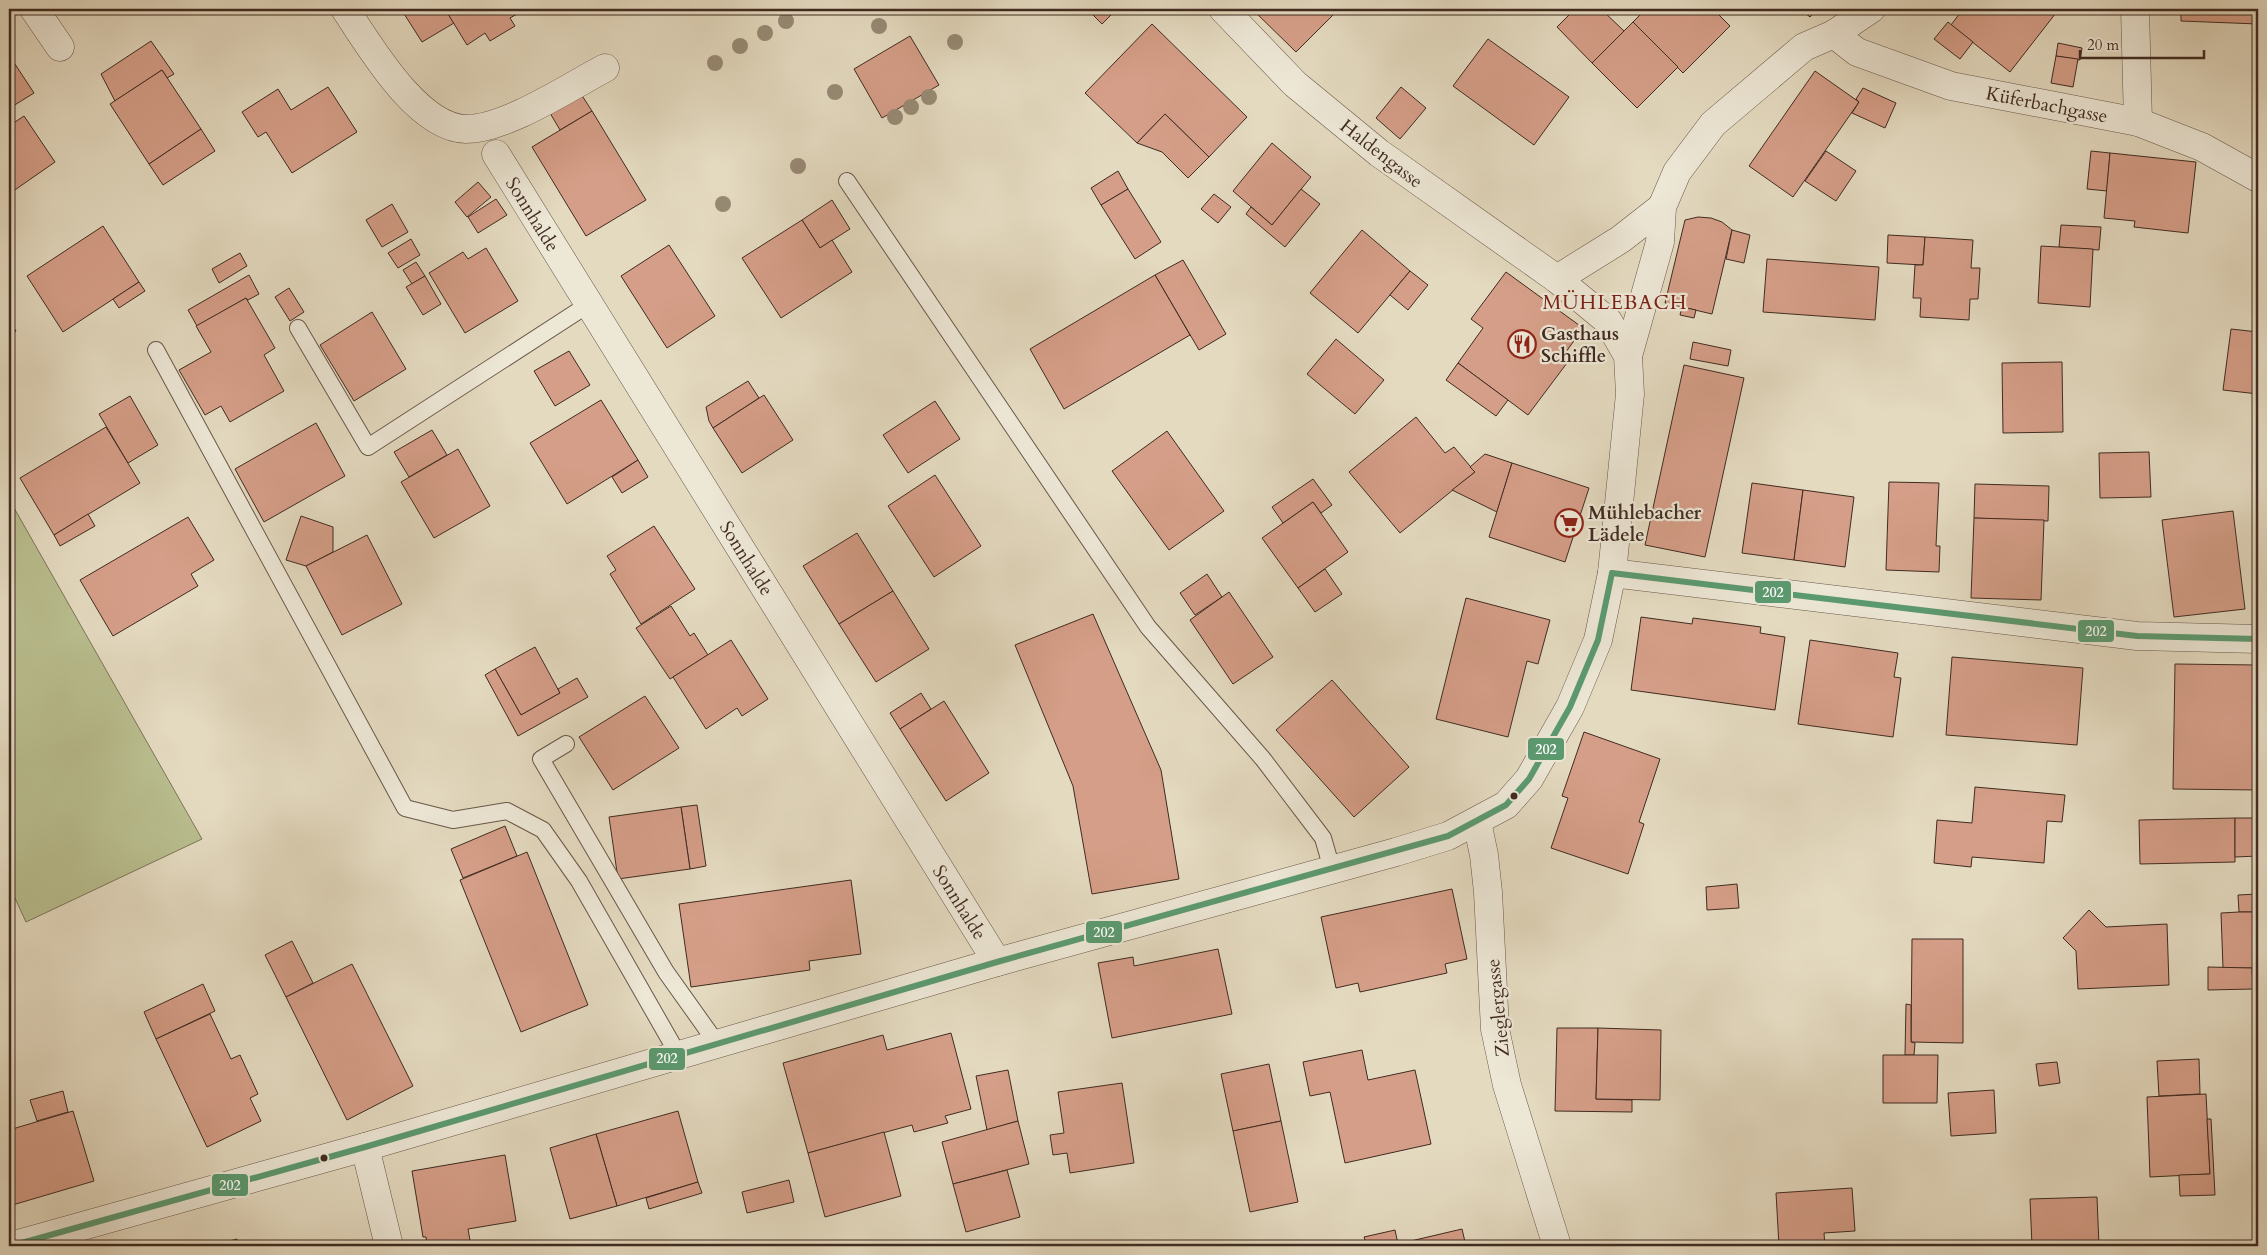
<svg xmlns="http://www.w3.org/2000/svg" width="2267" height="1255" font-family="Cardo,serif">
	<rect width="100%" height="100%" fill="#e4dac0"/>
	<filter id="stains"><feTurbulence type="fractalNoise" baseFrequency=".004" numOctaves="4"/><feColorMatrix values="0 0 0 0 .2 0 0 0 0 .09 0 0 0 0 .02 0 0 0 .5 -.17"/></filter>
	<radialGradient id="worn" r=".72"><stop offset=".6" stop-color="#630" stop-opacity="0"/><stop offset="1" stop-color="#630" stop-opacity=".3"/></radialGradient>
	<path fill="#b9be8f" stroke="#7c7458" d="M9 499 202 839 26 922 9 885Z"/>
	<g fill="#d59e88" stroke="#402b20">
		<path d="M401 9H445L454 23 422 42Z"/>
		<path d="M445 9H526L510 18 515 26 490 41 485 33 467 45Z"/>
		<path d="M1087 9H1117L1102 24Z"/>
		<path d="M1252 9H1339L1296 52Z"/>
		<path d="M1575 9H1601L1624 31 1592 63 1557 27Z"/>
		<path d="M1646 9H1713L1730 26 1683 73 1633 22Z"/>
		<path d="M1800 9H1817L1810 17Z"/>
		<path d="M1963 9H2059L2010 72 1951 25Z"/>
		<path d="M2157 9H2181V13L2157 12Z"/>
		<path d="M2181 9H2258V24L2181 21Z"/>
		<path d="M1633 22 1678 67 1637 108 1592 63Z"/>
		<path d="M1948 22 1973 42 1960 59 1934 39Z"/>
		<path d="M1152 24 1247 117 1209 157 1165 114 1137 143 1085 93Z"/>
		<path d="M910 36 939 85 882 118 854 69Z"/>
		<path d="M1488 39 1569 97 1534 145 1453 86Z"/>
		<path d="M151 41 174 74 167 78 162 70 115 101 101 74Z"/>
		<path d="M2058 43 2082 48 2080 60 2056 56Z"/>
		<path d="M9 55 34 93 13 106 9 99Z"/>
		<path d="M2056 56 2078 59 2073 87 2051 83Z"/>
		<path d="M162 70 201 129 149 164 110 104Z"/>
		<path d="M1815 71 1859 102 1793 197 1749 166Z"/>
		<path d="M328 87 357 132 292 173 266 132 258 137 242 112 278 89 291 110Z"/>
		<path d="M1401 87 1426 108 1400 139 1376 118Z"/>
		<path d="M1863 88 1896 103 1885 128 1852 113 1859 102 1856 99Z"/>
		<path d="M581 94 592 111 560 130 550 113Z"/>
		<path d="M592 111 646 200 586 236 532 147Z"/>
		<path d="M1165 114 1209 157 1188 178 1162 152 1137 143Z"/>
		<path d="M24 116 55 162 9 194V126Z"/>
		<path d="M201 129 215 151 163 185 149 164Z"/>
		<path d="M1272 143 1311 177 1272 225 1233 191Z"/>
		<path d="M1826 151 1856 171 1836 201 1805 181Z"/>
		<path d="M2091 151 2110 153 2107 191 2087 189Z"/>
		<path d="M2110 153 2196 162 2188 233 2134 227 2135 221 2104 218Z"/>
		<path d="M1118 171 1128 189 1101 205 1091 188Z"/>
		<path d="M478 182 491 197 467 217 455 202Z"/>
		<path d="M1128 189 1161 242 1135 259 1101 205Z"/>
		<path d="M1301 189 1320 204 1285 247 1246 214 1251 207 1272 225Z"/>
		<path d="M1214 194 1231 207 1218 223 1201 209Z"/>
		<path d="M496 199 507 215 478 233 468 217Z"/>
		<path d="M832 200 850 229 820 248 802 220Z"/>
		<path d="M392 204 408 232 382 247 366 220Z"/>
		<path d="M1698 217 1711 218 1722 222 1732 230 1712 314 1665 303 1685 220Z"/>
		<path d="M802 220 820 248 832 240 852 272 781 318 742 258Z"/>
		<path d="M2061 225 2101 227 2099 250 2059 247Z"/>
		<path d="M103 226 139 282 63 332 27 276Z"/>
		<path d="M1362 230 1410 271 1358 333 1310 293Z"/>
		<path d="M1732 230 1750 235 1744 263 1726 259Z"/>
		<path d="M1888 235 1925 237 1923 265 1887 263Z"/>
		<path d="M1925 237 1973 240 1971 268H1980L1978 299H1970L1969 320 1920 317 1921 298H1913L1915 265H1923Z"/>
		<path d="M411 239 420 255 398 268 388 253Z"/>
		<path d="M669 245 715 316 667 348 621 276Z"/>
		<path d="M2041 246 2093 249 2090 307 2038 303Z"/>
		<path d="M486 248 518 301 465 333 429 273 463 252 468 259Z"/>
		<path d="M240 253 247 266 219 283 212 269Z"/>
		<path d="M1767 259 1879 267 1875 320 1763 312Z"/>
		<path d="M1183 260 1226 334 1199 350 1155 275Z"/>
		<path d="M416 262 425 276 412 284 403 270Z"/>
		<path d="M1410 271 1428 285 1408 310 1390 295Z"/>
		<path d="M1506 272 1583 328 1561 359 1567 363 1528 415 1458 363 1483 328 1471 319Z"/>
		<path d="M249 275 259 294 248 300 246 298 197 326 188 310Z"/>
		<path d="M1155 275 1190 335 1064 409 1030 349Z"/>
		<path d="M425 276 441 304 423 315 406 287Z"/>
		<path d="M139 282 145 291 119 308 113 299Z"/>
		<path d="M289 288 304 312 290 321 275 297Z"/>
		<path d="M246 298 275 348 264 355 284 391 230 422 221 406 205 415 179 370 211 352 196 326Z"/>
		<path d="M1682 307 1696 310 1694 318 1680 315Z"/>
		<path d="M372 312 406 369 354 401 320 345Z"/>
		<path d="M9 320 16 331 9 336Z"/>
		<path d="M2231 329 2258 332V394L2223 390Z"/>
		<path d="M1336 339 1384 380 1355 414 1307 374Z"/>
		<path d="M1693 342 1731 350 1728 366 1690 359Z"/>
		<path d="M569 351 590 385 555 406 534 371Z"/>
		<path d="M2062 362 2063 432 2003 433 2002 363Z"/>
		<path d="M1458 363 1508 400 1496 416 1446 380Z"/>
		<path d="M1684 365 1744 378 1705 557 1645 545Z"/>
		<path d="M748 381 759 398 713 428 709 421 706 407Z"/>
		<path d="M764 395 793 440 742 473 713 428Z"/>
		<path d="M130 396 158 445 128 463 99 414Z"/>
		<path d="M601 400 638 460 567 504 530 443Z"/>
		<path d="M935 401 960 439 908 473 883 435Z"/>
		<path d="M1416 417 1445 453 1454 447 1475 472 1400 533 1349 472Z"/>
		<path d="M316 423 345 476 264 522 235 469Z"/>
		<path d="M106 427 140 483 54 535 20 478Z"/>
		<path d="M432 430 447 455 409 477 394 452Z"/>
		<path d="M1167 431 1224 511 1169 550 1112 471Z"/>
		<path d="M458 449 490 506 434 538 401 482Z"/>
		<path d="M2149 452 2151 497 2100 498 2099 453Z"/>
		<path d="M1485 454 1512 463 1497 512 1452 490 1475 472 1470 467Z"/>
		<path d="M638 460 648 477 622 493 612 477Z"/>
		<path d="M1512 463 1589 488 1565 562 1489 537Z"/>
		<path d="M935 475 981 546 934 577 888 506Z"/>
		<path d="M1313 479 1332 505 1321 513 1313 502 1283 523 1272 507Z"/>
		<path d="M1889 482 1939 483 1936 546H1940L1939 572 1886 570Z"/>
		<path d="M1752 483 1803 490 1794 560 1742 553Z"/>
		<path d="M1975 484 2049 486 2048 521 1974 518Z"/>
		<path d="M1803 490 1854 497 1845 567 1794 560Z"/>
		<path d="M1313 502 1348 552 1298 588 1262 538Z"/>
		<path d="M2233 511 2245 609 2174 617 2162 520Z"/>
		<path d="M88 514 95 526 60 546 54 535Z"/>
		<path d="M301 516 333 527V552L306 566 286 560Z"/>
		<path d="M188 517 214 560 191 574 198 586 113 636 80 580Z"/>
		<path d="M1974 518 2044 520 2041 600 1971 598Z"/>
		<path d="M654 526 695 589 641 624 610 574 616 570 607 556Z"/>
		<path d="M857 533 893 591 839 624 803 566Z"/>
		<path d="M367 535 402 604 342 635 306 566Z"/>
		<path d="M1325 569 1342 594 1315 612 1298 588Z"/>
		<path d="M1207 574 1222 597 1195 615 1180 593Z"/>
		<path d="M893 591 929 649 876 682 839 624Z"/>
		<path d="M1229 592 1273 657 1233 684 1190 620Z"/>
		<path d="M1466 598 1550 620 1538 664 1527 661 1508 737 1436 719Z"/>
		<path d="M671 606 690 636 694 633 708 655 670 679 636 628Z"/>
		<path d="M1093 614 1161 770 1179 879 1092 894 1073 786 1015 645Z"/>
		<path d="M1641 617 1692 624 1693 618 1761 627 1760 633 1785 637 1775 710 1631 690Z"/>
		<path d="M731 640 768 699 742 716 737 708 706 729 673 677Z"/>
		<path d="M1810 640 1898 653 1894 677 1901 678 1893 737 1798 724Z"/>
		<path d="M535 647 560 693 521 715 495 669Z"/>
		<path d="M1952 657 2083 668 2077 745 1946 735Z"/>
		<path d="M2175 664 2258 665V790L2173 789Z"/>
		<path d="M495 669 521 715 560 693 558 689 577 678 588 697 518 736 485 675Z"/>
		<path d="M1332 680 1409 767 1354 817 1276 730Z"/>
		<path d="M921 693 931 709 900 729 890 713Z"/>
		<path d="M645 696 679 748 613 790 579 737Z"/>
		<path d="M944 701 989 773 946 801 900 729Z"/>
		<path d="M1584 732 1660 759 1639 822 1644 824 1628 874 1551 848 1568 798 1562 796Z"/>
		<path d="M1975 787 2065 795 2062 822 2047 821 2044 863 1972 857 1971 867 1934 863 1937 820 1972 823Z"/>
		<path d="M697 805 706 866 690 869 681 807Z"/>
		<path d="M681 807 690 869 618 879 609 817Z"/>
		<path d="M2235 818V862L2140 864 2139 820Z"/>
		<path d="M2235 818H2258V856L2235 857Z"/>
		<path d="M505 826 517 856 463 878 451 849Z"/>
		<path d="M527 852 588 1005 521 1032 460 880Z"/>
		<path d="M851 880 861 954 809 961 810 970 691 987 679 904Z"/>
		<path d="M1737 884 1739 908 1707 910 1706 887Z"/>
		<path d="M1452 889 1467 959 1445 964 1447 973 1360 992 1358 983 1336 988 1321 917Z"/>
		<path d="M2258 894V912H2239L2238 895Z"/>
		<path d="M2089 910 2106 927 2167 924 2169 985 2078 989 2076 951 2063 938Z"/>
		<path d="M2239 912H2258V968H2223L2221 913Z"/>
		<path d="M1912 939H1963V1043L1911 1042Z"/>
		<path d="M292 941 313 983 286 997 265 955Z"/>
		<path d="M1218 949 1232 1014 1112 1038 1098 963 1133 957 1134 966Z"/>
		<path d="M352 964 413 1086 347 1120 286 997Z"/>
		<path d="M2208 967 2252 968 2253 989 2208 990Z"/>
		<path d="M203 984 215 1011 156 1039 144 1012Z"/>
		<path d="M1906 1004 1911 1005V1042L1915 1043 1914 1055H1905Z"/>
		<path d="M210 1014 231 1059 240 1055 258 1094 250 1098 261 1121 207 1147 156 1039Z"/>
		<path d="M1557 1028H1598L1596 1099 1632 1100V1112L1555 1111Z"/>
		<path d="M1598 1028 1661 1030 1660 1100 1596 1099Z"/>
		<path d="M951 1033 971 1109 945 1116 948 1123 914 1132 912 1125 808 1153 783 1063 883 1035 887 1050Z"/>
		<path d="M1362 1050 1368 1080 1415 1070 1431 1144 1345 1163 1330 1092 1310 1096 1303 1062Z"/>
		<path d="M1883 1055H1938L1937 1103H1883Z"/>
		<path d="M2199 1059 2200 1094 2159 1096 2157 1061Z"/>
		<path d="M2057 1062 2060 1083 2039 1086 2036 1064Z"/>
		<path d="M1269 1064 1281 1121 1233 1131 1221 1074Z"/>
		<path d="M1008 1070 1018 1121 987 1130 976 1076Z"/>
		<path d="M1122 1083 1134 1163 1070 1173 1067 1153 1053 1155 1050 1135 1064 1133 1058 1092Z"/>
		<path d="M1994 1090 1996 1133 1951 1136 1948 1093Z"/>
		<path d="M63 1091 68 1112 37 1121 30 1100Z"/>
		<path d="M2206 1094 2210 1174 2150 1177 2147 1097Z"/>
		<path d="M73 1111 94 1181 9 1206V1130Z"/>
		<path d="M678 1111 698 1182 617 1206 596 1134Z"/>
		<path d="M2207 1119H2211L2215 1195 2180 1196 2179 1175 2210 1174Z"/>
		<path d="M1018 1121 1029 1164 953 1184 942 1142Z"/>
		<path d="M1281 1121 1298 1202 1250 1212 1233 1131Z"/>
		<path d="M884 1132 901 1196 825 1217 808 1153Z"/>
		<path d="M596 1134 617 1206 570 1219 550 1148Z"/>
		<path d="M505 1155 516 1221 468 1229 471 1246H427L426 1237H423L412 1171Z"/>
		<path d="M1007 1170 1020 1217 966 1232 953 1184Z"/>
		<path d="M789 1180 794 1202 747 1213 742 1192Z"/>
		<path d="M698 1182 702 1193 649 1209 646 1198Z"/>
		<path d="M1852 1188 1855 1231 1824 1233 1825 1246H1779L1776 1193Z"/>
		<path d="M2097 1197 2099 1246H2032L2030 1199Z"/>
		<path d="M1462 1229 1466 1246H1367L1364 1237 1395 1230 1398 1244Z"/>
		<path d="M237 1239 239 1246H210Z"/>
	</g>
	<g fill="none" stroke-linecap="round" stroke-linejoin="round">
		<defs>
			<g id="service">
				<path d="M847 181 1148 627 1263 759 1323 838 1332 869"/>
				<path d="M298 328 368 447 589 304"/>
				<path d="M156 350 405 808 453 820 507 811 543 830 579 881 679 1056"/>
				<path d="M566 744 541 759 666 972 718 1045"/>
			</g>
			<g id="minor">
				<path d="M34 9 60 47"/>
				<path d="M345 9C369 45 417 128 466 129 506 129 569 87 605 68"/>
				<path d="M2135 9 2138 122"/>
				<path d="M1834 34 1857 52 1951 86 2138 122 2202 147 2258 178"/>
				<path d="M496 154 997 962"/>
				<path d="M1557 279 1621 239 1662 207"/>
				<path d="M1628 356 1660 242 1662 207 1677 172 1713 124 1804 47 1834 34 1871 9"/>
				<path d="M1612 573 2137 636 2258 639"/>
				<path d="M1477 822 1484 855 1488 892 1495 1029 1507 1085 1557 1246"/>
			</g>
			<g id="tertiary">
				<path d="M365 1147 389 1246"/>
				<path d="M11 1246 365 1147 997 962 1396 852 1448 836 1506 805 1529 779 1570 707 1598 640 1612 573 1630 394 1628 356 1608 321 1557 279 1379 153 1295 84 1223 9"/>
			</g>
		</defs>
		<use href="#service" stroke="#695748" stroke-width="18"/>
		<use href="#minor" stroke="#695748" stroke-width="29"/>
		<use href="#tertiary" stroke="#695748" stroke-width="29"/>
		<use href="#service" stroke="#ede7d6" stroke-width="16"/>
		<use href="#minor" stroke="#ede7d6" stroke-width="28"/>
		<use href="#tertiary" stroke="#ede7d6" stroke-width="28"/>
		<defs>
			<g id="bus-1">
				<path d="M1612 573 2137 636 2258 639"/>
				<path d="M11 1246 365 1147 997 962 1448 836 1506 805 1529 779 1570 707 1598 640 1612 573"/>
			</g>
		</defs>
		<use href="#bus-1" stroke="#ede7d6" stroke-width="10"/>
		<use href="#bus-1" stroke="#5b9a70" stroke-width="6"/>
	</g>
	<g fill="#978a74">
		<circle cx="786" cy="21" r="8"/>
		<circle cx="879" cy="26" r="8"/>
		<circle cx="765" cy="33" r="8"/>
		<circle cx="955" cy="42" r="8"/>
		<circle cx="740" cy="46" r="8"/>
		<circle cx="715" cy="63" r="8"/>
		<circle cx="835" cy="92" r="8"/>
		<circle cx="929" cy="97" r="8"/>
		<circle cx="911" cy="107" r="8"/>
		<circle cx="895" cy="117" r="8"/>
		<circle cx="798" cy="166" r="8"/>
		<circle cx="723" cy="204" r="8"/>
	</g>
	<defs>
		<symbol id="restaurant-ring" viewBox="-11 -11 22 22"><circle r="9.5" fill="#ede7d6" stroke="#8f2418" stroke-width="1.5"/><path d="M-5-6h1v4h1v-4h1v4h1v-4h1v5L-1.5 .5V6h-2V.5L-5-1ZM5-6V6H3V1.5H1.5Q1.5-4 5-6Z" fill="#8f2418"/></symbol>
		<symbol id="supermarket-ring" viewBox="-11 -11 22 22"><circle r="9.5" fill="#ede7d6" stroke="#8f2418" stroke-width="1.5"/><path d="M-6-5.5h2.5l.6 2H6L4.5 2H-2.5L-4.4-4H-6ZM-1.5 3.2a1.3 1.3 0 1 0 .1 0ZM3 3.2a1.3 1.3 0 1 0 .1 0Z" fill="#8f2418"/></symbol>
	</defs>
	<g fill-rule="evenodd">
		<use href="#restaurant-ring" x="1506" y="328" width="32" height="32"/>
		<use href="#supermarket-ring" x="1553" y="507" width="32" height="32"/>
	</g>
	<g fill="#402b20" stroke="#ede7d6" stroke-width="2">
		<circle cx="1514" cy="796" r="4.5"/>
		<circle cx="324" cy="1158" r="4.5"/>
	</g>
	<g text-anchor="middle" stroke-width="4.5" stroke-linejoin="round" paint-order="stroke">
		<g font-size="19" fill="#402b20" stroke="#ede7d6">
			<text transform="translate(2047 104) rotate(11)" y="7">Küferbachgasse</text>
			<text transform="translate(1382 153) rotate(38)" y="7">Haldengasse</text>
			<text transform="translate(533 214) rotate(58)" y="7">Sonnhalde</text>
			<text transform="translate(747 558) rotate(58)" y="7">Sonnhalde</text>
			<text transform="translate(960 902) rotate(58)" y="7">Sonnhalde</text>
			<text transform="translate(1497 1008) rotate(-96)" y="7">Zieglergasse</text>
		</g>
		<g font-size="19" font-weight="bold" fill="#402b20" stroke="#ede7d6" text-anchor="start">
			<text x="1541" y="340">Gasthaus<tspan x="1541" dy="22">Schiffle</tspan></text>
			<text x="1588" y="519">Mühlebacher<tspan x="1588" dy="22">Lädele</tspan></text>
		</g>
		<g font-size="20" letter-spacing="1" fill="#7a1f14" stroke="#ede7d6">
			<text x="1615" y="309">MÜHLEBACH</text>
		</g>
	</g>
	<g stroke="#ede7d6" stroke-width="2">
		<rect x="1754" y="580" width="38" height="24" rx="5" fill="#5b9a70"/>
		<rect x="2077" y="619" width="38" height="24" rx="5" fill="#5b9a70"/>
		<rect x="1527" y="737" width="38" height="24" rx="5" fill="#5b9a70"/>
		<rect x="1085" y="920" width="38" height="24" rx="5" fill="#5b9a70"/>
		<rect x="648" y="1047" width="38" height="24" rx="5" fill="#5b9a70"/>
		<rect x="211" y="1173" width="38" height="24" rx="5" fill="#5b9a70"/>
	</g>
	<g font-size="14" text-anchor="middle" font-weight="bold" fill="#fff">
		<text x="1773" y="597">202</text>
		<text x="2096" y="636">202</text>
		<text x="1546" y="754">202</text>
		<text x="1104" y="937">202</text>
		<text x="667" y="1063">202</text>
		<text x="230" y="1190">202</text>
	</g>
	<rect width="2267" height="1255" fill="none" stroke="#e4dac0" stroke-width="30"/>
	<rect x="10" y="10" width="2247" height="1235" fill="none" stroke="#402b20" stroke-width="2.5"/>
	<rect x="15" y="15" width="2237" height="1225" fill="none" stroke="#402b20"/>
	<path d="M2080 50v8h124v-8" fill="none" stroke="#402b20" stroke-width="2.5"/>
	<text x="2087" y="50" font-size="15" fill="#402b20" stroke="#ede7d6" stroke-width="4" paint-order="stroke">20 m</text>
	<rect width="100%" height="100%" filter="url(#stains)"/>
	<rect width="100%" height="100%" fill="url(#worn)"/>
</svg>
